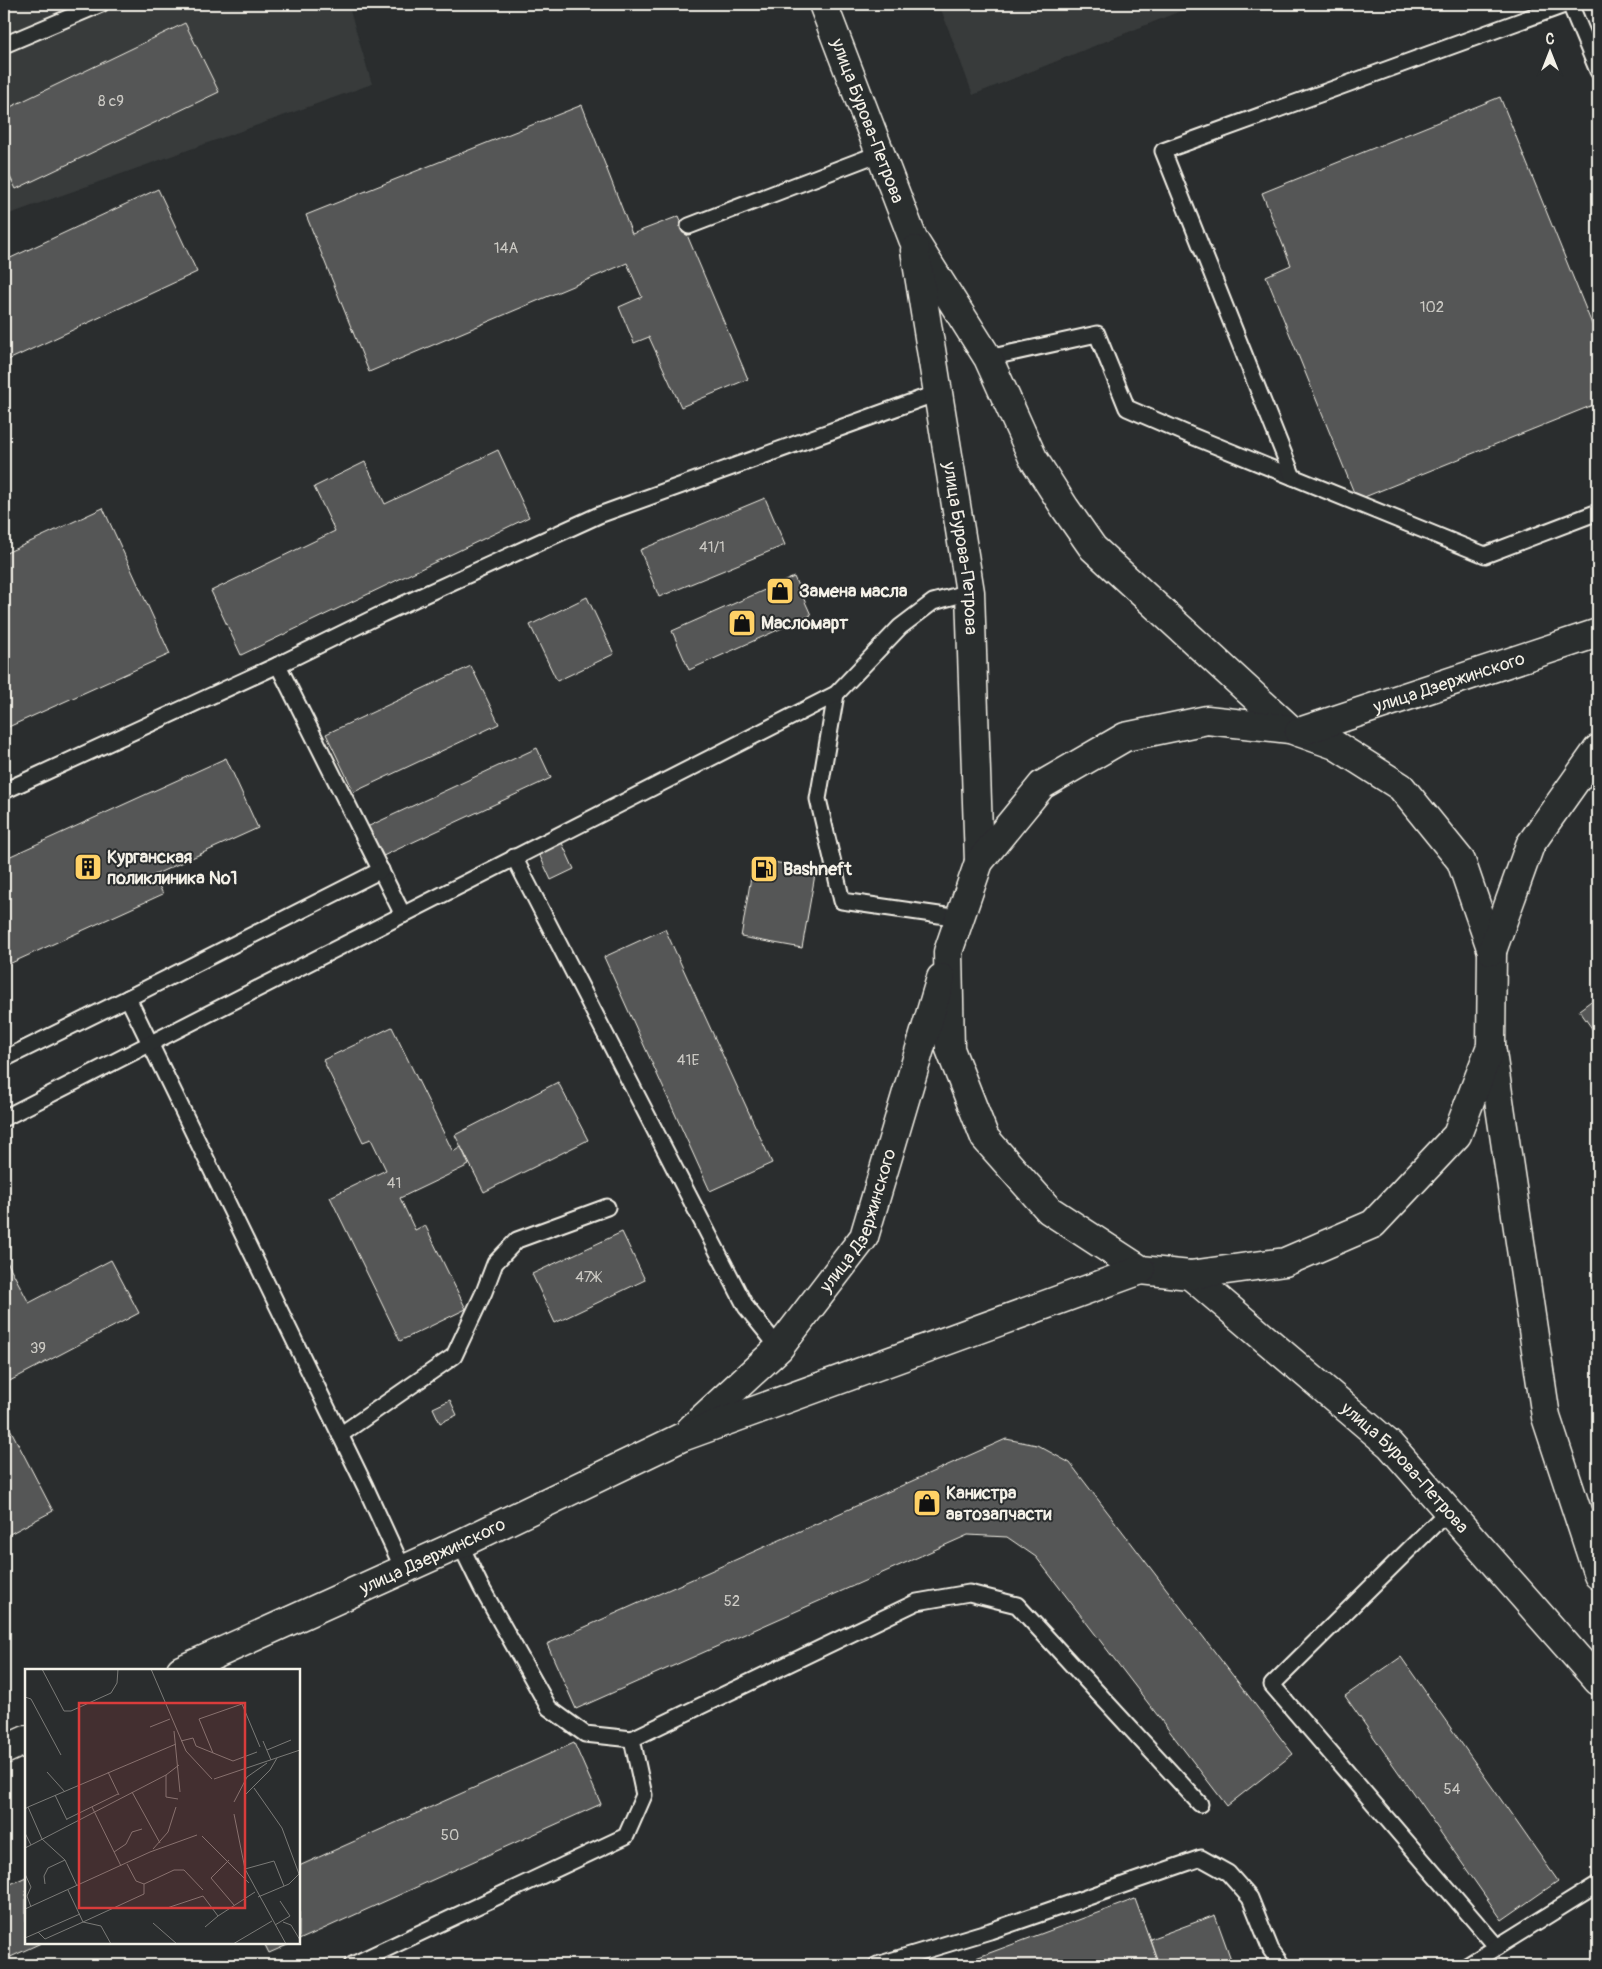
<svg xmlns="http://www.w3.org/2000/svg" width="1602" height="1969" font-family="Pangolin,sans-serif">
	<rect width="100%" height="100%" fill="#2a2d2e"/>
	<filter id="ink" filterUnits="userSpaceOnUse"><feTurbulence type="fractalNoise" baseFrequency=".02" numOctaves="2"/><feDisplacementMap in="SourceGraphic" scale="10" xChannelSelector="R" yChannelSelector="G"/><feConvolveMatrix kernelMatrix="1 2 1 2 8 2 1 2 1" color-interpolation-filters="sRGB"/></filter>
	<g filter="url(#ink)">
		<g fill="#373a3a">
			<path d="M4 4H348L372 84 4 216Z"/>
			<path d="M939 4H1198L973 95Z"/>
		</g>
		<g fill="#555756" stroke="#f4f1e8">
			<path d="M185 23 219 92 16 189 4 165V110Z"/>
			<path d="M1500 97 1598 339V403L1357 500 1266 276 1291 265 1262 193Z"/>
			<path d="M582 105 632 234 679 216 748 379 681 407 649 337 634 343 619 307 642 297 627 263 369 372 306 215Z"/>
			<path d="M158 189 197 272 4 362V261Z"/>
			<path d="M498 450 529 517 241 655 211 591 335 531 314 487 365 462 385 504Z"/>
			<path d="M765 498 785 545 659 597 640 550Z"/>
			<path d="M103 508 170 654 4 729V554Z"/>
			<path d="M794 577 811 615 689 670 672 631Z"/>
			<path d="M587 597 614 654 557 681 530 625Z"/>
			<path d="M471 666 499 724 354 792 326 734Z"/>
			<path d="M537 748 551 778 381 857 367 827Z"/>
			<path d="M226 758 258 828 154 875 163 894 9 964 4 953V859Z"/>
			<path d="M562 843 574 869 551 880 539 854Z"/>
			<path d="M754 859 816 869 802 948 741 937Z"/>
			<path d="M665 929 772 1163 710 1191 604 957Z"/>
			<path d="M1598 996V1037L1579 1010Z"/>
			<path d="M392 1027 453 1152 461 1147 469 1165 400 1198 415 1230 425 1225 466 1309 400 1341 330 1197 386 1170 371 1139 363 1142 323 1060Z"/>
			<path d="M558 1082 588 1140 484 1192 455 1135Z"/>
			<path d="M622 1232 645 1280 555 1323 532 1274Z"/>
			<path d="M4 1256 29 1303 111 1260 139 1313 4 1384Z"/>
			<path d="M450 1400 457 1415 440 1423 433 1408Z"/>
			<path d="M4 1417 53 1511 4 1537Z"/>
			<path d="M1006 1439 1037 1445 1070 1463 1293 1754 1227 1806 1036 1557 1007 1537 968 1535 576 1709 547 1644Z"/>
			<path d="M1401 1657 1558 1881 1502 1920 1345 1696Z"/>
			<path d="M574 1743 601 1804 299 1940V1866Z"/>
			<path d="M26 1877V1943H41L4 1960V1887Z"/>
			<path d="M1135 1899 1159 1965H957Z"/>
			<path d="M1215 1915 1233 1965H1159L1150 1939Z"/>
			<path d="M264 1943H292L269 1953Z"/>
		</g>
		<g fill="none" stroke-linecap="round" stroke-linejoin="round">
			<defs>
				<g id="service">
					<path d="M1570 4 1598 71"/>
					<path d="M4 45 101 4"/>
					<path d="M689 226 880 153"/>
					<path d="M988 358 1097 334 1127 408 1192 436 1485 555 1598 512"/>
					<path d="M1293 477 1163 151 1567 4"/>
					<path d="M278 665 403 915"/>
					<path d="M836 694 818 799 842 901 960 918"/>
					<path d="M4 791 278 665 382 614 599 515 937 393"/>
					<path d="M514 857 746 1307 779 1348"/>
					<path d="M128 998 365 1486 403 1569"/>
					<path d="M4 1059 128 998 381 870"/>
					<path d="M4 1118 836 694 900 627 933 602 970 592"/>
					<path d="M340 1435 454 1356 484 1292 495 1263 517 1240 607 1207"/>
					<path d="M1449 1510 1272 1685 1497 1947"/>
					<path d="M460 1544 481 1587 549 1708 585 1734 632 1739"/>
					<path d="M352 1965 626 1836 644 1795 632 1739 917 1602 969 1593 1017 1605 1200 1804"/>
					<path d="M877 1965 990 1931 1201 1858 1228 1873 1250 1898 1271 1950 1282 1965"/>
					<path d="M1468 1965 1598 1884"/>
				</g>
				<g id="secondary">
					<path id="s1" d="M823 4 913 239 988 358 1033 458 1065 508 1093 548 1290 729"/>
					<path id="s2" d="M915 250 970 592 979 862"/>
					<path d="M1491 1046 1546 1417 1598 1575"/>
					<path id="s3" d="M1190 1275 1390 1445 1598 1681"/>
				</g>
				<g id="primary">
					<path d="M1207 720 1290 729 1335 745 1401 787 1461 861 1492 951 1491 1046 1457 1135 1373 1224 1285 1262 1190 1275 1141 1270 1049 1210 985 1138 950 1049 948 952 979 862 1042 785 1125 737Z"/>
					<path id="s4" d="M1299 732 1598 633"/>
					<path d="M1492 951 1530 845 1598 749"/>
					<path id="s5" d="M691 1429 779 1348 864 1237 941 978"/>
					<path id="s6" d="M181 1670 460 1544 682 1437 1141 1270"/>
					<path d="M4 1750 26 1740"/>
				</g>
			</defs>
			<use href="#service" stroke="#f4f1e8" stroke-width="19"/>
			<use href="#secondary" stroke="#f4f1e8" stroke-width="31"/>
			<use href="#primary" stroke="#f4f1e8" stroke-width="31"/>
			<use href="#service" stroke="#2a2d2e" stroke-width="15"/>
			<use href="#secondary" stroke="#2a2d2e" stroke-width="28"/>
			<use href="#primary" stroke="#2a2d2e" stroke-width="28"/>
		</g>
	</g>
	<defs>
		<symbol id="shop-square" viewBox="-11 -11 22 22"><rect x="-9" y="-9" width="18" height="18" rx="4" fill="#ffd166" stroke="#2a2d2e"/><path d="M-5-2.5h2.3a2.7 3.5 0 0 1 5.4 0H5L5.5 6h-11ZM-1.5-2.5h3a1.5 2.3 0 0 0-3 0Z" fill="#111"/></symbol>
		<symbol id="building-square" viewBox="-11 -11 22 22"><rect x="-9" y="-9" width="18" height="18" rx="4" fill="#ffd166" stroke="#2a2d2e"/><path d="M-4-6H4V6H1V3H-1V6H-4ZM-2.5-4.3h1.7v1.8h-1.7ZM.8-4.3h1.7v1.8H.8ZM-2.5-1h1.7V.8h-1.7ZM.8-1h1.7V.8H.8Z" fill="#111"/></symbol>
		<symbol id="fuel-square" viewBox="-11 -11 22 22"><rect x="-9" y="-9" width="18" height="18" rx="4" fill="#ffd166" stroke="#2a2d2e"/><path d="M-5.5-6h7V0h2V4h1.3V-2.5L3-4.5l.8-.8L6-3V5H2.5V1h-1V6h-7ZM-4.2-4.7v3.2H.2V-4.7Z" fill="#111"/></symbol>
	</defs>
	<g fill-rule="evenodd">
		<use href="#shop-square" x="764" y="575" width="32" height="32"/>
		<use href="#shop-square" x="726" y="607" width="32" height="32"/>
		<use href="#building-square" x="72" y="851" width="32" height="32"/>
		<use href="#fuel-square" x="748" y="853" width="32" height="32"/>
		<use href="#shop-square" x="911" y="1487" width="32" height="32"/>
	</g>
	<g text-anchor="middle" stroke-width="4" stroke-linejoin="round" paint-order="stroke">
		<g font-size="15" fill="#cccac4">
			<text x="111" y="106">8 с9</text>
			<text x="506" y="253">14А</text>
			<text x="1432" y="312">102</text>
			<text x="712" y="552">41/1</text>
			<text x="688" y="1065">41Е</text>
			<text x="394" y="1188">41</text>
			<text x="588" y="1282">47Ж</text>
			<text x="38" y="1353">39</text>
			<text x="732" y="1606">52</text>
			<text x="1452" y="1794">54</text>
			<text x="450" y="1840">50</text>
		</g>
		<g font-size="18" fill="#f4f1e8" stroke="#2a2d2e">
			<text dy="6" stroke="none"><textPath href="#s1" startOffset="125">улица Бурова-Петрова</textPath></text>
			<text dy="6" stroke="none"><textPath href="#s2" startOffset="302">улица Бурова-Петрова</textPath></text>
			<text dy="6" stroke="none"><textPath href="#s4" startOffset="158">улица Дзержинского</textPath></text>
			<text dy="6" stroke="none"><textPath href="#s5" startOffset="272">улица Дзержинского</textPath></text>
			<text dy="6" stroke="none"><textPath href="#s3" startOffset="289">улица Бурова-Петрова</textPath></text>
			<text dy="6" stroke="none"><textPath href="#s6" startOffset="276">улица Дзержинского</textPath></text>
		</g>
		<g font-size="18" font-weight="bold" fill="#f4f1e8" stroke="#2a2d2e" text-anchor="start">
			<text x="799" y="597">Замена масла</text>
			<text x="761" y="629">Масломарт</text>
			<text x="107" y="863">Курганская<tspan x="107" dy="21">поликлиника №1</tspan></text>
			<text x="783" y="875">Bashneft</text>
			<text x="946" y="1499">Канистра<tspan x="946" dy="21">автозапчасти</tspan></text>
		</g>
	</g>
	<g transform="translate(25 1669)">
		<rect width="275" height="275" fill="#2a2d2e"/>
		<path fill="none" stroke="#7b7b78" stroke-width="1" d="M17 0 39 42H46L86 24 92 14 93 0M126 0 161 82 187 110M0 28 6 30 36 86M125 58 145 50M149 62 155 123M156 72 168 69 171 77 208 92 232 83M238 72 246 91M242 81 266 71M275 81V49M188 84 174 50 217 35 235 78M22 103 40 123M83 103 94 126M141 106V128L153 130M189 110 275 81M229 119 257 159 274 205 264 215 233 228M107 123 135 174M221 125 245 101 252 89M30 126 42 151M209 133 222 108 242 94M3 138 151 75M67 138 96 197M0 140 3 138 17 170 40 191 52 217M209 145 220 200 261 275M42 150 93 125M0 164 6 176 0 179M177 167 224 214M6 176 141 106 154 96M128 180 143 163 151 138M89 183 101 175 107 163 117 160M204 191 186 209 209 236M102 195 111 212 119 215M220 200 249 192 259 217M0 205 6 218 2 227 6 238M20 215 19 207 23 199 40 191M43 221 58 253 76 257 86 275M142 239 178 227 193 247 230 223M0 240 125 183 172 166M258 253 266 256 275 271M128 254 152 275M250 256 265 247 255 232M180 258 193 247M13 263 20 270 58 253 119 225V215L149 201H159L178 221M0 269 55 245M208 275 247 252"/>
		<path fill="#d93c3b" fill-opacity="0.15" stroke="#d93c3b" stroke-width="2.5" d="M54 34H220V239H54Z"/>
		<rect width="275" height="275" fill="none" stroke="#f4f1e8" stroke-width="2.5"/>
	</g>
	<rect width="1602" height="1969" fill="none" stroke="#2a2d2e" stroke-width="20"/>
	<rect x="10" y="10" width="1582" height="1949" fill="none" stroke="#f4f1e8" stroke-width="2" filter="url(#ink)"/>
	<g transform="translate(1550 52)" stroke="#2a2d2e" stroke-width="4" paint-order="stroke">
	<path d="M0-4L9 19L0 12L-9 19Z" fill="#f4f1e8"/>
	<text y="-8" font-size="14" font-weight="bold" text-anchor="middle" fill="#f4f1e8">С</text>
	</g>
</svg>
